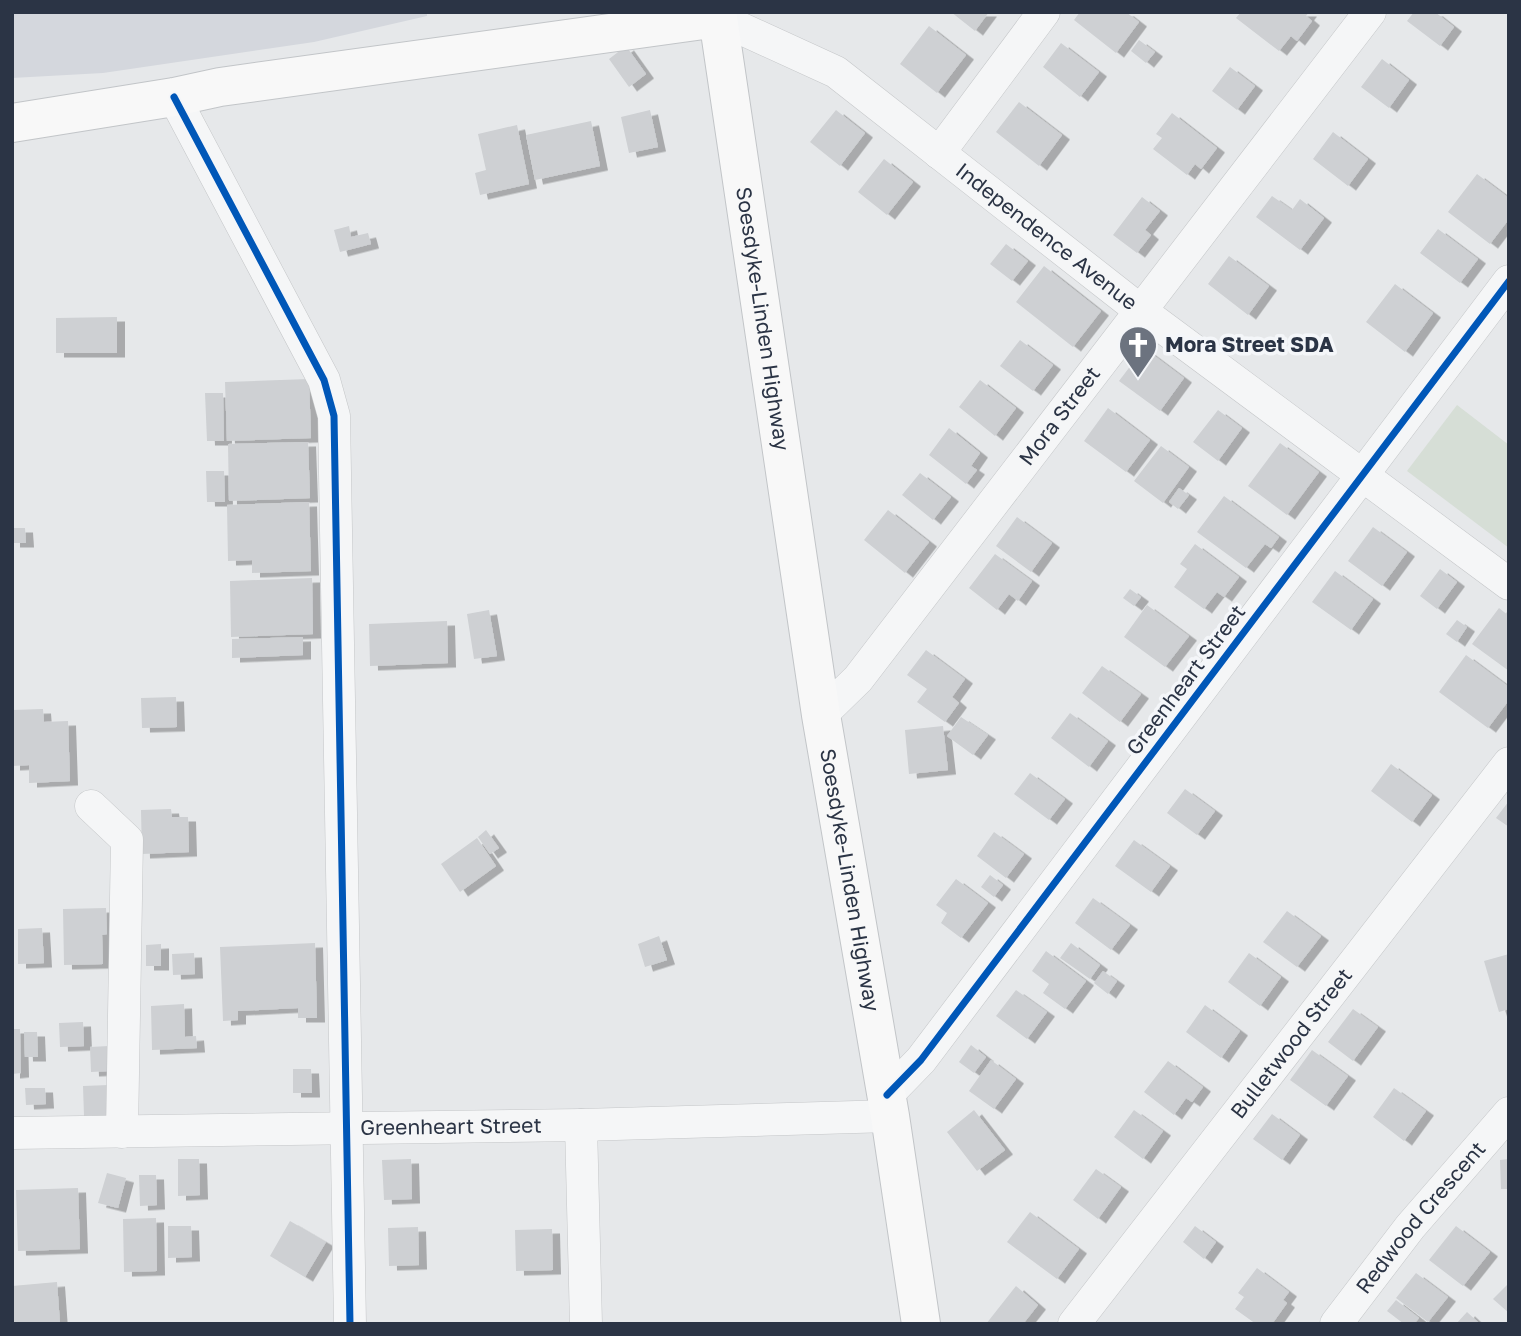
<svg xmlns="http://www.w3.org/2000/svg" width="1521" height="1336" font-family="'Golos Text',sans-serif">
	<defs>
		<filter id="shadow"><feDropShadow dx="8" dy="4.5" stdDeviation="0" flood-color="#0004"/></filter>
	</defs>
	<rect width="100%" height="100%" fill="#e6e8ea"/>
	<path fill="#d4d7dd" d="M12 12H427V16L314 42 103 73 12 78Z"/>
	<path fill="#d6ded6" d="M1457 405 1509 445V548L1407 471Z"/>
	<g fill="#ced0d3" filter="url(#shadow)">
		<path d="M951 12H989L975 31Z"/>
		<path d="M1080 12H1126L1139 22 1116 53 1074 20Z"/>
		<path d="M1241 12H1309L1306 16 1312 21 1297 41 1291 36 1279 51 1236 18Z"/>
		<path d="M1414 12H1435L1454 27 1440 46 1407 21Z"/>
		<path d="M929 26 966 55 937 93 900 64Z"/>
		<path d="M1139 40 1155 52 1146 63 1131 51Z"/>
		<path d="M1061 43 1099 72 1080 97 1043 67Z"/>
		<path d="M626 46 646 74 629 87 609 59Z"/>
		<path d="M1382 59 1409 80 1389 108 1361 87Z"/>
		<path d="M1230 67 1255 86 1237 110 1212 91Z"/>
		<path d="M1019 102 1062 135 1039 166 996 132Z"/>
		<path d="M650 110 658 147 629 153 621 117Z"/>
		<path d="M836 110 865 133 840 166 810 142Z"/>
		<path d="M1172 113 1217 148 1201 169 1195 164 1187 175 1153 149 1162 138 1156 134Z"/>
		<path d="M591 121 600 166 535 180 526 135Z"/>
		<path d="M517 125 529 184 480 195 475 173 486 170 478 134Z"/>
		<path d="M1333 132 1368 159 1348 186 1313 159Z"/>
		<path d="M884 159 913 182 887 215 858 192Z"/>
		<path d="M1477 174 1509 198V219L1490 244 1448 212Z"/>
		<path d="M1272 196 1292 210 1300 199 1324 218 1300 250 1256 217Z"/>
		<path d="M1142 197 1160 211 1145 230 1151 235 1137 253 1113 235Z"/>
		<path d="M349 226 351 237 368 233 371 244 340 252 334 230Z"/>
		<path d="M1438 229 1478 259 1460 283 1420 253Z"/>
		<path d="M1006 244 1028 261 1012 281 990 264Z"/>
		<path d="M1229 256 1269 286 1248 315 1208 284Z"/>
		<path d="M1044 266 1101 311 1073 347 1016 302Z"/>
		<path d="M1395 284 1433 313 1405 352 1366 322Z"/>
		<path d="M117 317V353H56V318Z"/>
		<path d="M1020 340 1053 365 1033 391 1000 366Z"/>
		<path d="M1144 348 1184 378 1160 411 1119 381Z"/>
		<path d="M309 379 311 438 227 441 225 382Z"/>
		<path d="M980 380 1016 408 995 436 959 407Z"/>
		<path d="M205 393H223L224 441H207Z"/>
		<path d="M1108 408 1150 440 1126 472 1084 441Z"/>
		<path d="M1218 410 1242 428 1218 461 1193 442Z"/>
		<path d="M949 428 980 453 971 466 977 470 966 484 929 455Z"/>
		<path d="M308 442 310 498 229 501 228 444Z"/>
		<path d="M1280 443 1319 472 1287 515 1248 486Z"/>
		<path d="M1161 446 1189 467 1163 503 1134 481Z"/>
		<path d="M206 471H224L225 502H207Z"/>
		<path d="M920 473 951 497 933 520 902 495Z"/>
		<path d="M1179 488 1189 495 1178 509 1169 502Z"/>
		<path d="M1224 496 1279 537 1271 548 1265 544 1246 568 1197 532Z"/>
		<path d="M309 502 311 571 252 573V560L228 561 227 505Z"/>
		<path d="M888 510 929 542 905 573 864 540Z"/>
		<path d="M1017 517 1052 543 1031 572 996 546Z"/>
		<path d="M1373 527 1407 552 1382 586 1348 561Z"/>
		<path d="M12 528H25L26 543H12Z"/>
		<path d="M1195 544 1239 577 1224 597 1217 592 1204 609 1174 587 1187 569 1180 564Z"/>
		<path d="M995 554 1032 581 1018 601 1009 594 997 610 969 588Z"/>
		<path d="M1440 569 1457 582 1437 609 1420 596Z"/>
		<path d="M1335 571 1373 599 1351 630 1312 602Z"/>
		<path d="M312 578 313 634 231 637 230 581Z"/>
		<path d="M1130 589 1141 597 1134 606 1123 598Z"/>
		<path d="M1147 605 1189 636 1165 667 1124 637Z"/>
		<path d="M1499 608 1509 616V671L1472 644Z"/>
		<path d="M489 610 497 656 474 659 467 614Z"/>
		<path d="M1457 620 1467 627 1457 642 1446 634Z"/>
		<path d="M447 621 448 663 370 666 369 624Z"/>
		<path d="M303 637V655L232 658V639Z"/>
		<path d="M926 650 965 679 952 697 959 703 945 722 917 702 927 689 907 675Z"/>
		<path d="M1466 655 1509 687V700L1488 728 1439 692Z"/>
		<path d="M1102 666 1141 694 1120 722 1082 693Z"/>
		<path d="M176 697 177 727 142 728 141 698Z"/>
		<path d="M43 709 44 722 68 721 70 781 29 783V765L12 766V710Z"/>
		<path d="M1070 713 1108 741 1089 767 1051 738Z"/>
		<path d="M961 717 988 735 973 755 947 736Z"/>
		<path d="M943 726 948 770 909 774 905 730Z"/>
		<path d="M1391 764 1432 795 1412 822 1371 791Z"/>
		<path d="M1030 773 1065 799 1049 820 1014 794Z"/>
		<path d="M1185 789 1215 811 1197 835 1167 813Z"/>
		<path d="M1509 801V827L1496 818Z"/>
		<path d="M171 809 172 817H188L189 852 142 854 141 810Z"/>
		<path d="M486 830 499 848 490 854 478 837Z"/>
		<path d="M994 832 1024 854 1006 878 977 856Z"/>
		<path d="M477 838 496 866 460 892 441 864Z"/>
		<path d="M1134 840 1170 866 1151 892 1115 866Z"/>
		<path d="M990 875 1003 885 994 897 981 887Z"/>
		<path d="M956 879 988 903 961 938 941 923 947 913 936 905Z"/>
		<path d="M1093 898 1130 925 1111 950 1075 923Z"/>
		<path d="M106 908 107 934 102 935 103 964 64 965 63 909Z"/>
		<path d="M1287 911 1321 936 1297 967 1263 942Z"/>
		<path d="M42 928 44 963 18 964V929Z"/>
		<path d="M659 936 667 960 645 967 638 944Z"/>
		<path d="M315 943 317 1018H298V1008L238 1011V1020L223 1021 220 947Z"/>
		<path d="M1071 943 1100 965 1090 979 1060 958Z"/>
		<path d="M161 944V966H146V945Z"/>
		<path d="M1046 951 1086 981 1065 1009 1043 993 1049 984 1032 971Z"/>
		<path d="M194 953 195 974 173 975 172 954Z"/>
		<path d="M1249 953 1281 977 1260 1006 1228 982Z"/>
		<path d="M1509 954V1009L1499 1012 1484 961Z"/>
		<path d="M1103 971 1117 981 1108 994 1094 983Z"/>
		<path d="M1016 990 1047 1012 1027 1039 996 1016Z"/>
		<path d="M184 1004 185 1037 196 1036 197 1048 152 1050 151 1006Z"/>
		<path d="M1205 1005 1240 1031 1221 1058 1186 1032Z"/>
		<path d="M1353 1009 1378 1027 1353 1061 1328 1042Z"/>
		<path d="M83 1022 84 1046 60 1047 59 1023Z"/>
		<path d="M12 1029H20L21 1073 12 1074Z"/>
		<path d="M24 1032H37L38 1057H25Z"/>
		<path d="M971 1045 986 1057 974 1073 959 1062Z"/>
		<path d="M109 1046V1071L91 1072 90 1047Z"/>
		<path d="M1312 1050 1348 1076 1326 1106 1290 1080Z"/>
		<path d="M991 1060 1016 1079 994 1109 969 1091Z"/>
		<path d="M1168 1061 1203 1087 1192 1102 1186 1098 1174 1115 1144 1092Z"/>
		<path d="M293 1069H311L312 1093H293Z"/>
		<path d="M109 1085 110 1115 84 1116 83 1086Z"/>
		<path d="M25 1088H45L46 1104 26 1105Z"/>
		<path d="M1394 1088 1426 1111 1404 1141 1373 1117Z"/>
		<path d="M974 1110 1005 1150 977 1171 947 1132Z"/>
		<path d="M1134 1110 1163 1131 1143 1159 1114 1137Z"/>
		<path d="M1272 1114 1300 1135 1282 1160 1253 1139Z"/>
		<path d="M178 1159H199L200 1195 178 1196Z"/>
		<path d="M411 1159 412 1199 384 1200 382 1160Z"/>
		<path d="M1509 1159V1189H1501L1500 1160Z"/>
		<path d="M1096 1169 1121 1187 1098 1219 1073 1200Z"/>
		<path d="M107 1173 126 1178 118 1208 98 1203Z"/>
		<path d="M139 1175H156L157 1205 140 1206Z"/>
		<path d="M78 1188 80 1249 18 1251 16 1190Z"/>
		<path d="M1030 1212 1079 1249 1057 1279 1007 1242Z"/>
		<path d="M156 1218 157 1271 124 1272 123 1219Z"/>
		<path d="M290 1221 326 1242 305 1277 270 1256Z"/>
		<path d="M168 1226H191L192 1257 168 1258Z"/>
		<path d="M1195 1226 1216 1242 1204 1259 1183 1242Z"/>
		<path d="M1456 1226 1490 1252 1463 1286 1429 1260Z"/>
		<path d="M418 1227 419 1265 389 1266 388 1228Z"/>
		<path d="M552 1229 553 1270 516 1271 515 1230Z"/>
		<path d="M1257 1268 1289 1292 1283 1300 1287 1303 1272 1324H1256L1235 1309 1244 1297 1238 1293Z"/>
		<path d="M1416 1273 1448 1297 1428 1322 1396 1298Z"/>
		<path d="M57 1282 60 1324H12V1286Z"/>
		<path d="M1509 1283V1313L1493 1299Z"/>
		<path d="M1016 1286 1038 1305 1023 1324H986Z"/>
		<path d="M1396 1300 1419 1318 1414 1324H1404L1387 1311Z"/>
		<path d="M1467 1312 1480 1324H1456Z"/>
	</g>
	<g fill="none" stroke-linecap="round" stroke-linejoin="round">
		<defs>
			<g id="street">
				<path id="s1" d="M718 18 836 72 1141 311 1509 584"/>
				<path d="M174 97 324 380 334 416 350 1324"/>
				<path d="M939 153 1044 12"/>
				<path id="s2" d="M821 715 858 679 1370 12"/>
				<path d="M91 806 127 840 122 1132"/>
				<path d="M887 1095 921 1060 1509 281"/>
				<path d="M581 1125 586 1324"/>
				<path id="s3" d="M12 1133 581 1125 890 1116"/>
				<path id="s4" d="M1074 1324 1509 763"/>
				<path id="s5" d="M1336 1324 1410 1227 1509 1113"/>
			</g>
			<g id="primary">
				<path id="s6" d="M12 123 174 97 220 87 718 18 821 715 890 1116 921 1324"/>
			</g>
		</defs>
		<use href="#street" stroke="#c4c6c8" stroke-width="33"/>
		<use href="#primary" stroke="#c2c5c8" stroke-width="40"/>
		<use href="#street" stroke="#f5f6f7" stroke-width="32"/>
		<use href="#primary" stroke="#f8f8f8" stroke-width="38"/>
		<defs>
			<g id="cycleway">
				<path d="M174 97 324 380 334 416 350 1324"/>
				<path d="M887 1095 921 1060 1509 281"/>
			</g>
		</defs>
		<use href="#cycleway" stroke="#f4f6f9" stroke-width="11"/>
		<use href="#cycleway" stroke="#0057b8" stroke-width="7"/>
	</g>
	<defs>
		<symbol id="church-pin" viewBox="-11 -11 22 30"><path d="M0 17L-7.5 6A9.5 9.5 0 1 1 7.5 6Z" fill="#6c737f" stroke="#f4f6f9"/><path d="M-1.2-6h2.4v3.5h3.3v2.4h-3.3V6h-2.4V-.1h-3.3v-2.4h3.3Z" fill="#fff"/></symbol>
	</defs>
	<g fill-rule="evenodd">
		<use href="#church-pin" x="1116" y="323" width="44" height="60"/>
	</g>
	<g text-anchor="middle" stroke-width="7" stroke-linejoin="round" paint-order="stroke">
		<g font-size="21" fill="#2b3445" stroke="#f4f6f9">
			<text dy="7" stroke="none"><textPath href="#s1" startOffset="397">Independence Avenue</textPath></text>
			<text dy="7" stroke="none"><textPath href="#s6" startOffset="1018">Soesdyke-Linden Highway</textPath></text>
			<text dy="7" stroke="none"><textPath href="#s2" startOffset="383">Mora Street</textPath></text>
			<text transform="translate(1186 680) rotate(-53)" y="7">Greenheart Street</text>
			<text dy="7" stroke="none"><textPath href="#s6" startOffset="1586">Soesdyke-Linden Highway</textPath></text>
			<text dy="7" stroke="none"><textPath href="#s4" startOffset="355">Bulletwood Street</textPath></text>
			<text dy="7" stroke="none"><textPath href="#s3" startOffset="439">Greenheart Street</textPath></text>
			<text dy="7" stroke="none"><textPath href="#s5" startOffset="136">Redwood Crescent</textPath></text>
		</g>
		<g font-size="21" font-weight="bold" fill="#2b3445" stroke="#f4f6f9" text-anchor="start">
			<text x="1165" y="352">Mora Street SDA</text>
		</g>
	</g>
	<rect width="1521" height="1336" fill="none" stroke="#2b3445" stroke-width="28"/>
</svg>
